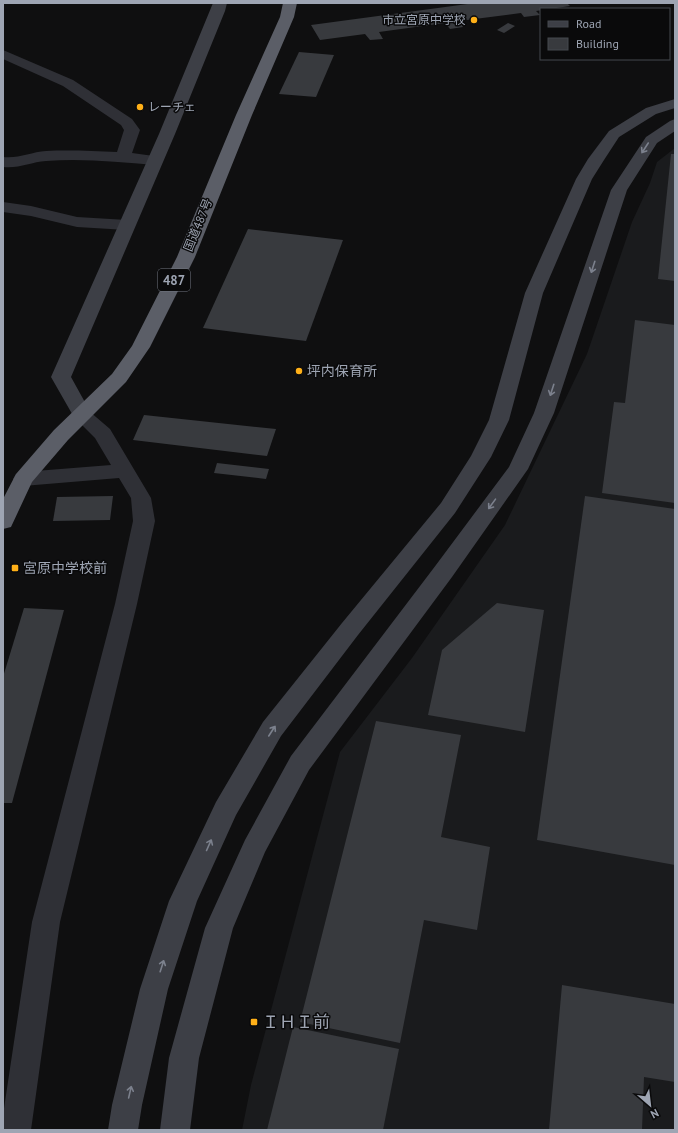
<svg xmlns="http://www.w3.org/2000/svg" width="678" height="1133" font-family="'PT Sans','Noto Sans JP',sans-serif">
	<rect width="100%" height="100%" fill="#0f0f10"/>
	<path fill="#1a1b1d" d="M675 148V1130H242L251 1085 340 752 412 658 505 525 587 354 632 222 650 183 657 162Z"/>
	<g fill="#383a3e">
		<path d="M475 3H567L570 6 536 11 540 15 524 17 521 13 459 21 463 27 450 29 445 23 379 32 383 39 370 40 365 34 320 40 311 25Z"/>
		<path d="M508 23 515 26 504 33 497 30Z"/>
		<path d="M299 52 334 55 316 97 279 94Z"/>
		<path d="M671 154H675V281L658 279Z"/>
		<path d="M248 229 343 240 306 341 203 328Z"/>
		<path d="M635 320 675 325V503L602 493 614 402 625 403Z"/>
		<path d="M144 415 276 429 267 456 133 440Z"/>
		<path d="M217 463 269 469 266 479 214 473Z"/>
		<path d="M113 496 110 520 53 521 57 497Z"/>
		<path d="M585 496 675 509V865L537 840Z"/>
		<path d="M497 603 544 610 525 732 428 715 442 650Z"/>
		<path d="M24 608 64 610 12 803H3V677Z"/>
		<path d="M376 721 461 735 441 837 490 847 477 930 424 920 400 1043 300 1022Z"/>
		<path d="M562 985 675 1004V1082L644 1077 642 1130H549Z"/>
		<path d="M293 1027 399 1049 383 1130H267Z"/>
	</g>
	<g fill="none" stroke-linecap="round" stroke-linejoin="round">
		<g fill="#2f3036" fill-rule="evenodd">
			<path d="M3 50 73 80 132 119 140 130 132 153 161 157 163 160 161 163 155 165C119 162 82 158 46 161 31 162 18 169 3 167V157C18 159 31 152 46 151 69 150 93 151 117 152L124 130 121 125 63 86 3 59Z"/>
			<path d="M3 202 31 206 77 217 127 220 133 221 135 225 133 229 127 230 77 227 31 216 3 212Z"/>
			<path d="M82 409 89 411 110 429 151 498 155 521 137 604 60 922 31 1130H3V1115L32 922 115 604 133 521 131 498 119 478 23 486 16 484 13 479 16 474 23 472 111 465 95 438 72 415 75 411Z"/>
		</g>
		<g fill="#3d3f46" fill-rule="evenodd">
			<path d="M213 3H227L225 11 175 134 71 377 92 415 89 419 82 421 75 419 51 377 159 134Z"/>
			<path d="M675 99V108L656 114 619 137 604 160 592 179 543 293 509 420 491 457 455 513 358 635 281 736 236 815 197 901 168 989 142 1105 138 1130H108L112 1105 140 989 169 901 216 802 263 722 342 623 441 503 471 456 489 420 525 293 576 179 588 159 609 131 646 108Z"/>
			<path d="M675 119V131L657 143 627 190 554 413 528 469 452 577 309 770 265 852 233 928 199 1058 190 1130H160L169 1058 205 928 245 840 291 756 436 565 509 467 534 413 611 190 646 137 670 121Z"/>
		</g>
		<path fill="#5b5e67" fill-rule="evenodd" d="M283 3H297L294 17 252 115 195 257 150 347 126 382 68 440 32 482 11 527 3 529V499L16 474 54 430 112 374 132 346 177 257 236 115 280 17Z"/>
	</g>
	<defs><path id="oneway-shaft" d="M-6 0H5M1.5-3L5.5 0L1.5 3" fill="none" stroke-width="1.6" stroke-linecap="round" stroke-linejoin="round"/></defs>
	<g stroke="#7c818d">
		<use href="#oneway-shaft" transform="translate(645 148) rotate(123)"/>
		<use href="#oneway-shaft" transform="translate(593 267) rotate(108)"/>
		<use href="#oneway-shaft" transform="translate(552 390) rotate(108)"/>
		<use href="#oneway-shaft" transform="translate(492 504) rotate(126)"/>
		<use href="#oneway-shaft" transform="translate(272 731) rotate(-57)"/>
		<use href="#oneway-shaft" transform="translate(209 845) rotate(-66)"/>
		<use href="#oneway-shaft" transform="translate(162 966) rotate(-72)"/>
		<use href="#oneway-shaft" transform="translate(130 1092) rotate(-77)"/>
	</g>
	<g fill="#ffb018" stroke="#0a0a0b" stroke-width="1.5">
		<circle cx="474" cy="20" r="4"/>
		<circle cx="140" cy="107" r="4"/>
		<circle cx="299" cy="371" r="4"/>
		<rect x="11" y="564" width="8" height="8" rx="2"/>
		<rect x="250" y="1018" width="8" height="8" rx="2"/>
	</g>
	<g text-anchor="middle" stroke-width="3" stroke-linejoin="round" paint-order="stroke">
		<g font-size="12" fill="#9ea5b3" stroke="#0a0a0b" text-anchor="end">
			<text x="466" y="24">市立宮原中学校</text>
			<text x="148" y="111" text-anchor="start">レーチェ</text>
		</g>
		<g font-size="12" fill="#9ea5b3" stroke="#0a0a0b">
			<text transform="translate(198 225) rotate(-68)" y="4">国道487号</text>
		</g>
		<rect fill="#0a0a0b" stroke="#727681" stroke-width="1" x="158" y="269" width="32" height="22" rx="3"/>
		<g font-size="13" font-weight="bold" fill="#9ea5b3">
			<text x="174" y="285">487</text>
		</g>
		<g font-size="14" fill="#9ea5b3" stroke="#0a0a0b" text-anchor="start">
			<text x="307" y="376">坪内保育所</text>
			<text x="23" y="573">宮原中学校前</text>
		</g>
		<g font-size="17" fill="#9ea5b3" stroke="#0a0a0b" text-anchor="start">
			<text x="262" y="1028">ＩＨＩ前</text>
		</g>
	</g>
	<rect width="678" height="1133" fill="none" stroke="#9ea5b3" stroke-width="8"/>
	<rect x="540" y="8" width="130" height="52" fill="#0a0a0b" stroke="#45484e"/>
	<rect x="548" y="21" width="20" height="6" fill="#3d3f46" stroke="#45484e"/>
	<text x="576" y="28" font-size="12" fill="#9ea5b3">Road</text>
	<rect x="548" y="38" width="20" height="12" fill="#383a3e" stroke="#45484e"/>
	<text x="576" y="48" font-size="12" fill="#9ea5b3">Building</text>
	<g transform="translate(650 1105) rotate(152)" stroke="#0a0a0b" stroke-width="3" paint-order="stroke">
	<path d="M0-3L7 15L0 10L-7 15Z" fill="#9ea5b3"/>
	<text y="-6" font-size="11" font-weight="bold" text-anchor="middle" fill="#9ea5b3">N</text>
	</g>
</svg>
